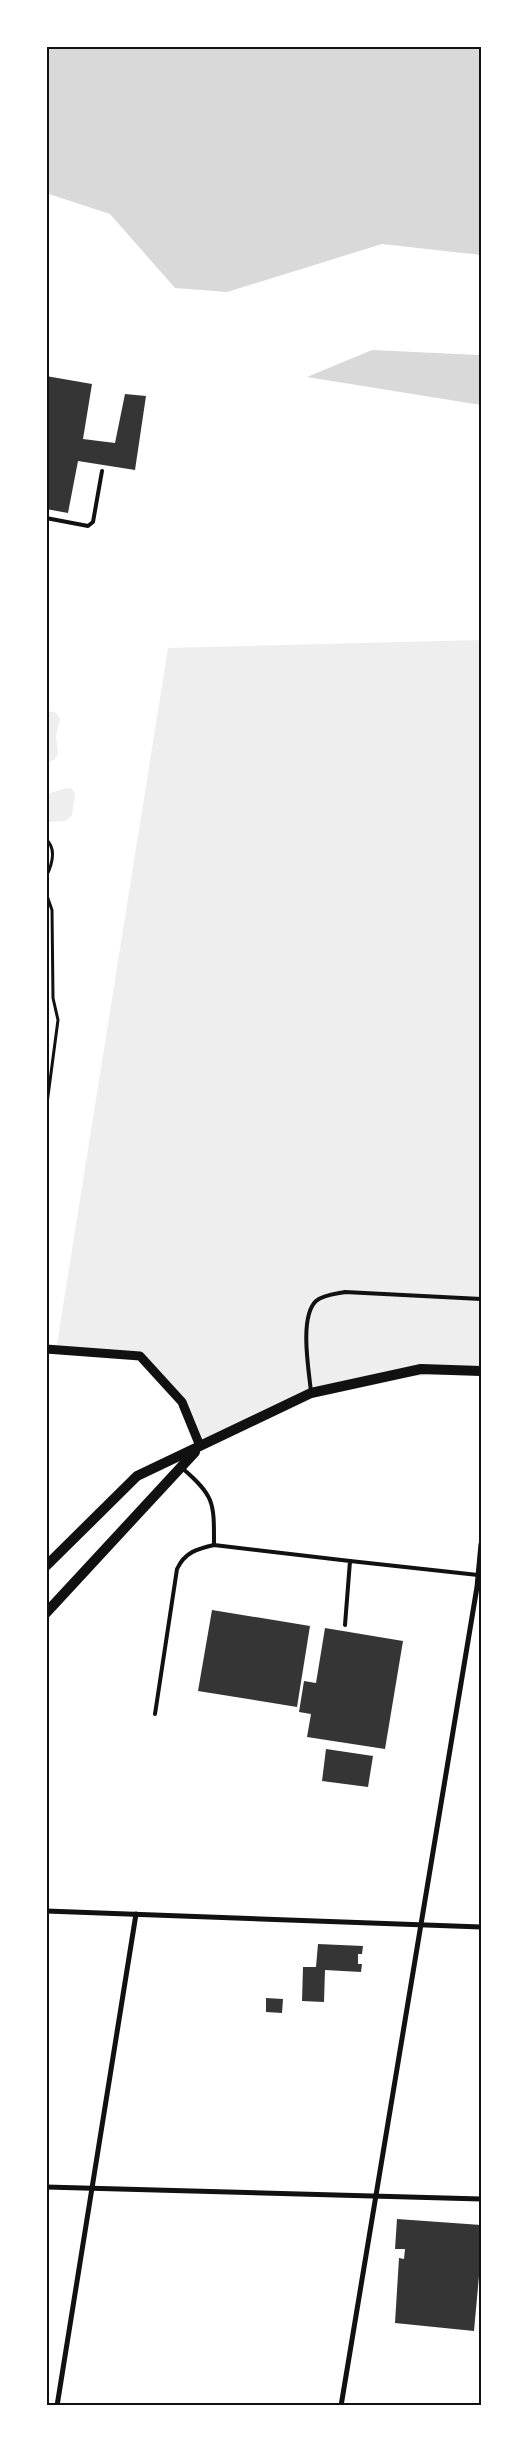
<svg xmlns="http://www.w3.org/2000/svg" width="527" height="2452" font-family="'Titillium Web',sans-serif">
	<rect width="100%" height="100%" fill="#fff"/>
	<g fill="#eee">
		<path d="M481 640V1373L378 1378 311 1393 200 1446 182 1402 140 1356 56 1350 168 648Z"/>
		<path d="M46 710 56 713 60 719 56 736 58 754 54 760 46 763Z"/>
		<path d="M67 788 72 789 75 794 72 815 66 821 46 822V794Z"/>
	</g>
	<g fill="#d9d9d9">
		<path d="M46 46H481V255L382 244 227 292 175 288 110 214 46 193Z"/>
		<path d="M372 350 478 355 481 353V405L307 377Z"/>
	</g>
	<g fill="#353535">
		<path d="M46 376 92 384 83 439 115 443 125 394 146 396 135 470 78 461 68 513 46 509Z"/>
		<path d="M212 1610 310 1626 297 1707 198 1691Z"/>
		<path d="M325 1628 403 1641 385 1749 307 1737 311 1714 299 1712 304 1681 316 1683Z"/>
		<path d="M326 1749 373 1756 368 1787 322 1781Z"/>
		<path d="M318 1944 363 1946 362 1954H358V1964H362L361 1972 325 1970 324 2002 302 2001 303 1967H316Z"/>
		<path d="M266 1998 283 1999 282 2013 266 2012Z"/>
		<path d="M397 2219 481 2225V2254L474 2331 395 2323 399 2258 404 2259 405 2249H395Z"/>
	</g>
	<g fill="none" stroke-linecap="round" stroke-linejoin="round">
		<g stroke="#111" stroke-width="3">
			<path d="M46 839C57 849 52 865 46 877"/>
			<path d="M46 893 52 910 53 998 58 1020 46 1111"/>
		</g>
		<g stroke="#111" stroke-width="4">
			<path d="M46 518 88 526 93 522 102 471"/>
			<path d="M311 1392C309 1371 299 1317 316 1301 323 1295 335 1294 345 1292L481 1299"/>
			<path d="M182 1468C215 1496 214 1503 214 1545"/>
			<path d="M350 1561 478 1575"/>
			<path d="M155 1714 177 1569C185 1552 197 1549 214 1545L350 1561 345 1625"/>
		</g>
		<g stroke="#111" stroke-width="5">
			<path d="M46 1911 481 1927"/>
			<path d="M46 2187 481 2199"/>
			<path d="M57 2406 136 1914"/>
			<path d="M341 2406 477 1587 481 1544"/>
		</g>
		<path stroke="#111" stroke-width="9" d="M46 1349 140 1356 182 1402 200 1446"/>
		<g stroke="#111" stroke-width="10">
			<path d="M46 1566 137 1476 311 1393 421 1369 481 1371"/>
			<path d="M46 1613 195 1452"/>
		</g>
	</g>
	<rect width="527" height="2452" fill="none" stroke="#ffffff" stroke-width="95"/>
	<rect x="48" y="48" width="432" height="2356" fill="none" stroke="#111" stroke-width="2"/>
</svg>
